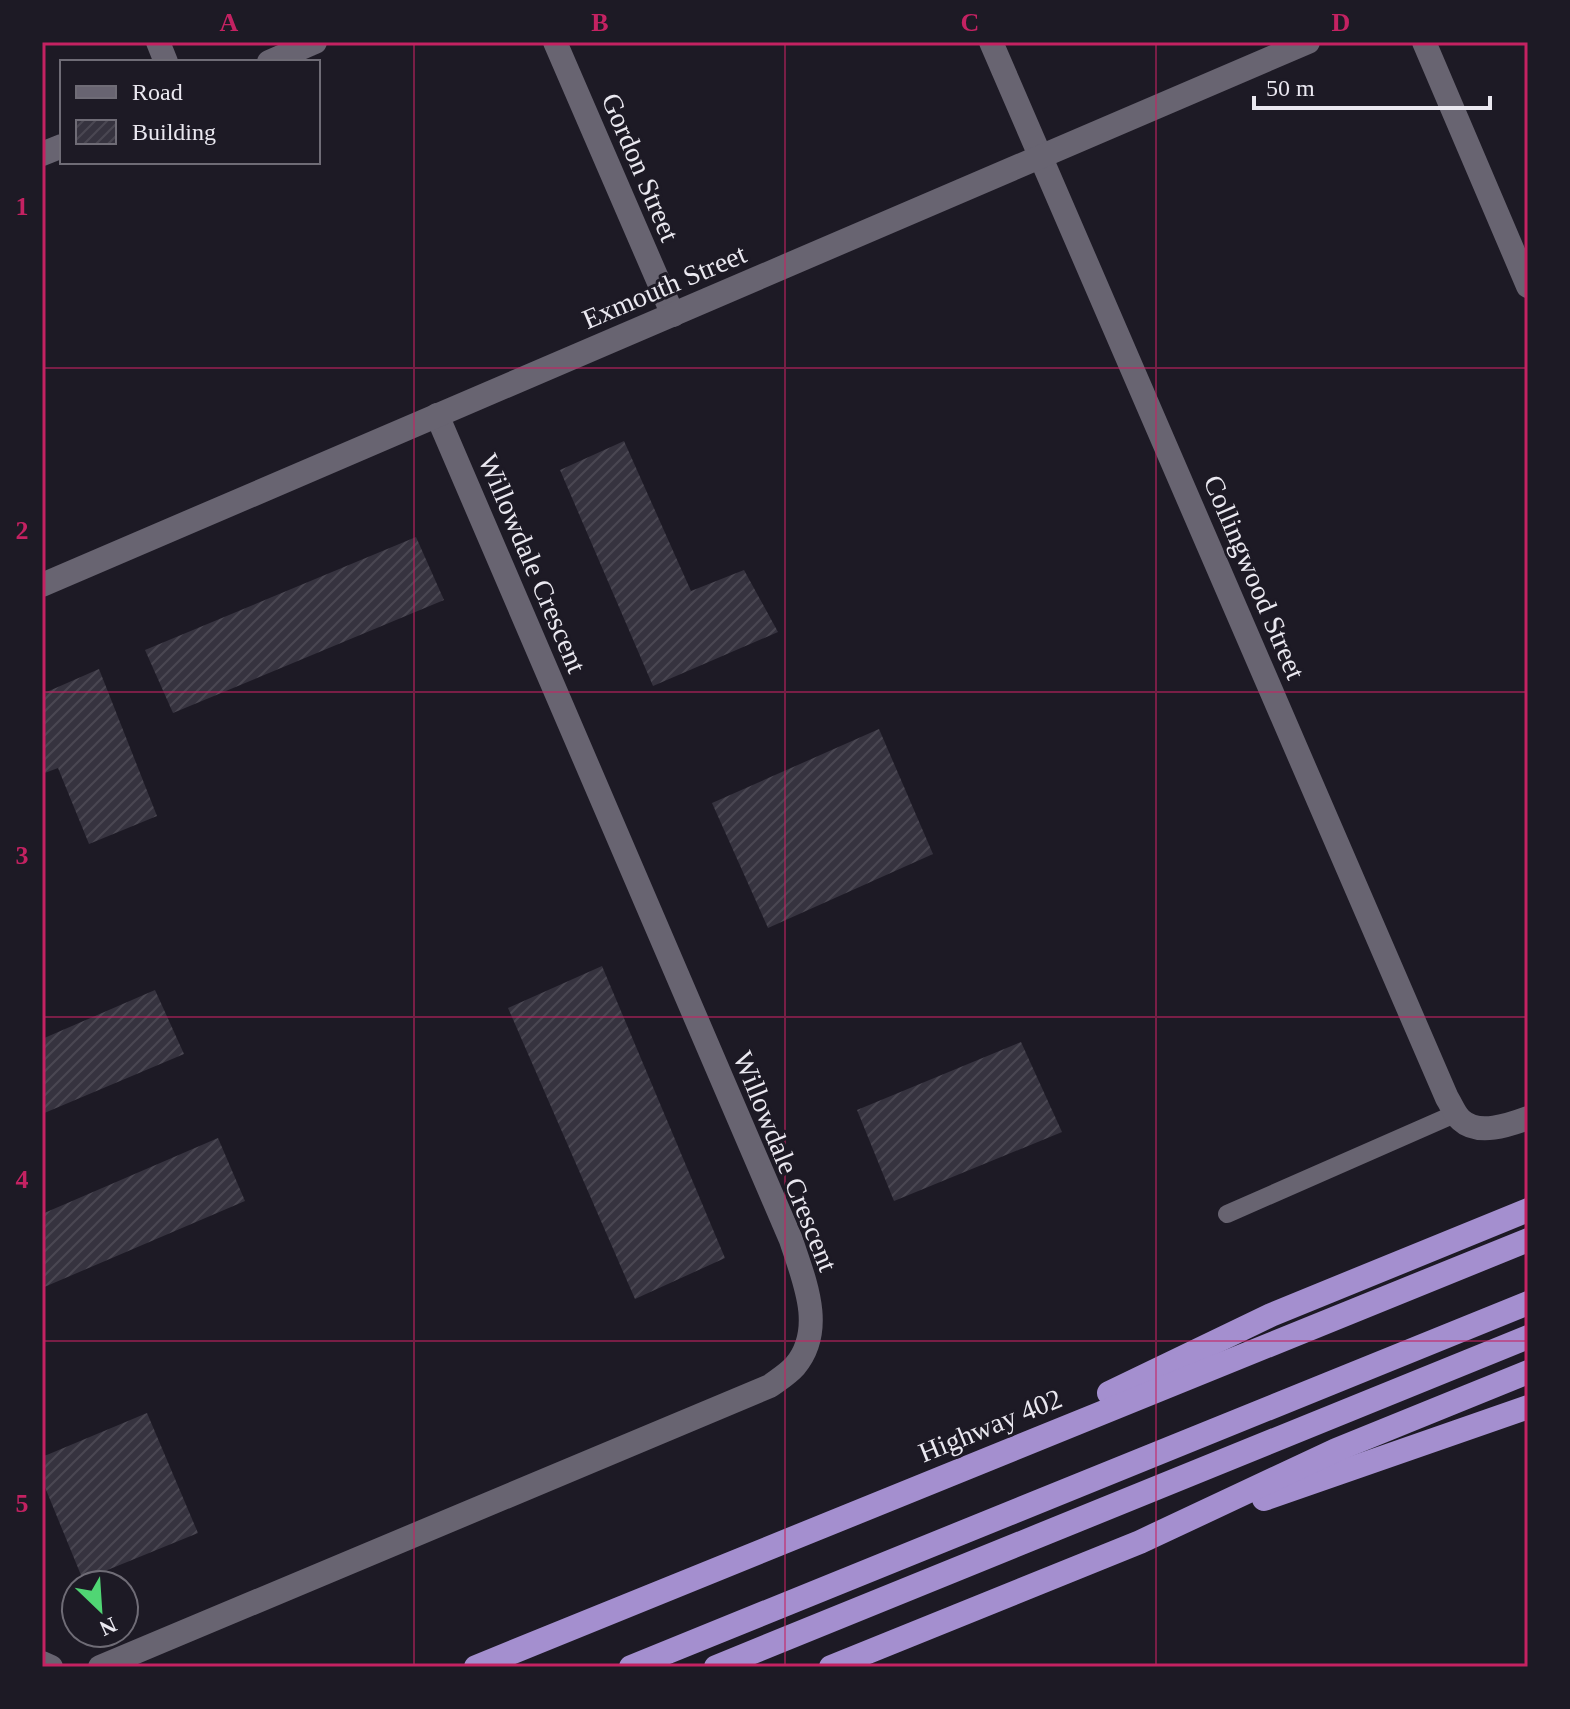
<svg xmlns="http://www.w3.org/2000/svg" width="1570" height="1709" font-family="Georgia,serif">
	<defs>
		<pattern id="building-hatch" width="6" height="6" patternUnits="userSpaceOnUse" patternTransform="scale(2)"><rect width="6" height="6" fill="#36333f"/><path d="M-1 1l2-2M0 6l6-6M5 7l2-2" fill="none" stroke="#4a4752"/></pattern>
	</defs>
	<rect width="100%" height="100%" fill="#1d1a25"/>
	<g fill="url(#building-hatch)">
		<path d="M624 441 691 591 744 570 778 632 653 686 560 470Z"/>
		<path d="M416 537 444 600 173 713 145 650Z"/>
		<path d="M99 669 157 816 89 844 58 768 42 774V694Z"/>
		<path d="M879 729 933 854 768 928 712 803Z"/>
		<path d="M602 966 725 1258 635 1299 508 1008Z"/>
		<path d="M155 990 184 1054 42 1114V1039Z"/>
		<path d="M1021 1042 1062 1132 894 1201 857 1110Z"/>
		<path d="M218 1138 245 1201 42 1288V1214Z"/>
		<path d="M147 1413 198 1533 83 1580 42 1480V1457Z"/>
	</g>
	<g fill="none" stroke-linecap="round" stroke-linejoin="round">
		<path stroke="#686471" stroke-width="18" d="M1227 1214 1457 1113"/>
		<g stroke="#686471" stroke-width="24">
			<path d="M158 42 166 62"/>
			<path d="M555 42 673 315"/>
			<path d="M991 42 1447 1098C1451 1104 1455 1115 1461 1120 1478 1136 1509 1125 1528 1118"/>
			<path d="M1424 42 1528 286"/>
			<path d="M269 62 315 42"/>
			<path d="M42 154 62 146"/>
			<path d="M42 1663 51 1667"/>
			<path d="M100 1667 770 1386C778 1380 788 1374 795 1366 826 1329 804 1280 791 1240L437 415"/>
		</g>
		<path stroke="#686471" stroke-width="24" d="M42 585 1308 42"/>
		<g stroke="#a48fcf" stroke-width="24">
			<path d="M1109 1393 1271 1315 1528 1210"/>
			<path d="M1264 1499 1528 1407"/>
			<path d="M476 1667 1528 1240"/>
			<path d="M631 1667 1528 1303"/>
			<path d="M716 1667 1528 1337"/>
			<path d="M831 1667 1140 1542 1336 1450 1528 1372"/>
		</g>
	</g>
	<path fill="none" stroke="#c42262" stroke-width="2" stroke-opacity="0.55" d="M414 42V1667M785 42V1667M1156 42V1667M42 368H1528M42 692H1528M42 1017H1528M42 1341H1528"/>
	<g text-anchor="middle" stroke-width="6" stroke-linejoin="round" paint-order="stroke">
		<g font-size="28" fill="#eae8f0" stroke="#1d1a25">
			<text transform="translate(641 167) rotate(67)" y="10">Gordon Street</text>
			<text transform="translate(664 286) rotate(-23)" y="10">Exmouth Street</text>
			<text transform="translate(533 563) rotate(67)" y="10">Willowdale Crescent</text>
			<text transform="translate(1255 577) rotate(67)" y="10">Collingwood Street</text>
			<text transform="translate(786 1161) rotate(68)" y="10">Willowdale Crescent</text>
			<text transform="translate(990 1425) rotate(-22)" y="10">Highway 402</text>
		</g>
	</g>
	<rect width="1570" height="1709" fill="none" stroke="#1d1a25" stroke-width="88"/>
	<rect x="60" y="60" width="260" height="104" fill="#1d1a25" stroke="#6f6c76" stroke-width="2"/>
	<rect x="76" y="86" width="40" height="12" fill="#686471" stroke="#6f6c76" stroke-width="2"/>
	<text x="132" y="100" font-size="24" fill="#eae8f0">Road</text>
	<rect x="76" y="120" width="40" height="24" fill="url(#building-hatch)" stroke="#6f6c76" stroke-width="2"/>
	<text x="132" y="140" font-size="24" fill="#eae8f0">Building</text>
	<g transform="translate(100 1609) rotate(155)"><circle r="38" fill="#1d1a25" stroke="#6f6c76" stroke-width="2"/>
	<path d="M0-6L14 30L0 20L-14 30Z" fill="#50d674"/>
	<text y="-12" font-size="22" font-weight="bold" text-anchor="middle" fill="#eae8f0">N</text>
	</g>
	<path d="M1254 96v12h236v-12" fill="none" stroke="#eae8f0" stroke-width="4"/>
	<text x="1266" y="96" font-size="24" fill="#eae8f0" stroke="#1d1a25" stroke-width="6" paint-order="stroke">50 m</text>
	<rect x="44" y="44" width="1482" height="1621" fill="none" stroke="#c42262" stroke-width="3"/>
	<g font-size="26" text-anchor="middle" font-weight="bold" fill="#c42262">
		<text x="229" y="31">A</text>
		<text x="600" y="31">B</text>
		<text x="970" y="31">C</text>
		<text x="1341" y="31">D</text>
		<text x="22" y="215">1</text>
		<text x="22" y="539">2</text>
		<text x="22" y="864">3</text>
		<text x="22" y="1188">4</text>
		<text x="22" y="1512">5</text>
	</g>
</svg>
